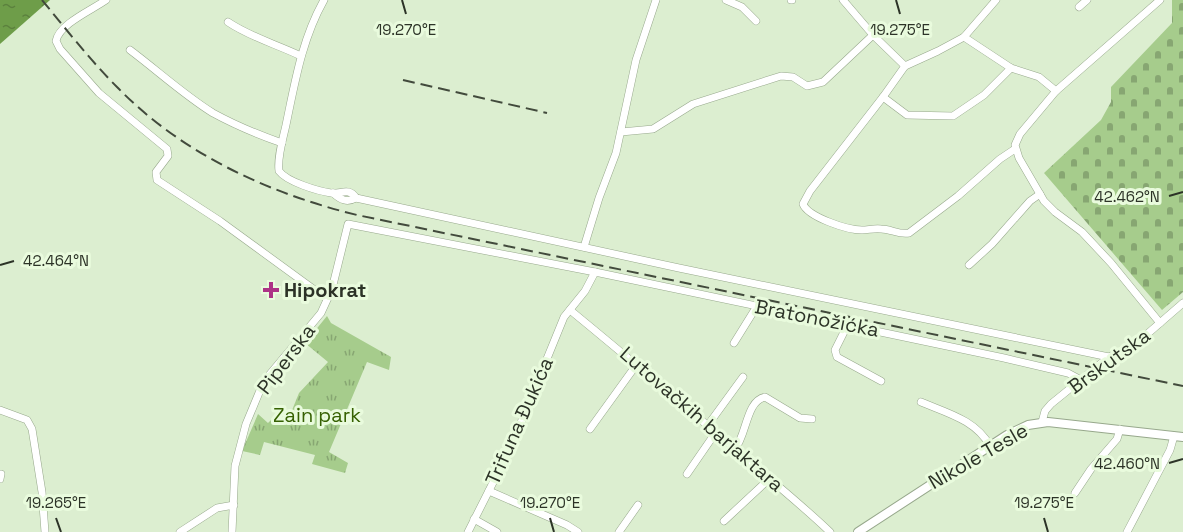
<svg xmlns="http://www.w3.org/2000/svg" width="1183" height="532" font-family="'Space Grotesk',sans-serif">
	<defs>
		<pattern id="cemetery-stones" width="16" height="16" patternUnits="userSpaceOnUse" patternTransform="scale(1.5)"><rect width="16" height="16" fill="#a6cc8c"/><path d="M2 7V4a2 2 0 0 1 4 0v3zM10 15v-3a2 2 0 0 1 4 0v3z" fill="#87a672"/></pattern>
		<pattern id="park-tufts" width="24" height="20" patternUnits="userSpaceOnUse" patternTransform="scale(1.5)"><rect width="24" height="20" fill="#a6cc8c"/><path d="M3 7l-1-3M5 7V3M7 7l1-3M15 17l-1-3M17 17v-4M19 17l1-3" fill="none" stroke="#87a672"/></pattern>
		<pattern id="water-ripples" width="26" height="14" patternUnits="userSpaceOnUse" patternTransform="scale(1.5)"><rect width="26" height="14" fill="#6e9d49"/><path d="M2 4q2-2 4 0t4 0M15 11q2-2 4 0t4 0" fill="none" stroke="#5b813d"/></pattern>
	</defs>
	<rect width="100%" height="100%" fill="#dceed0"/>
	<path fill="url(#cemetery-stones)" d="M1172 0H1183V292L1162 310 1044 173 1101 120 1111 102V87L1172 23Z"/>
	<path fill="url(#park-tufts)" d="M327 316 331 323 391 357 389 370 367 362 329 452 348 463 345 473 312 464 315 455 264 442 260 455 242 451 258 414 268 423 272 419 276 422 286 425 299 393 328 362 305 343Z"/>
	<path fill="url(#water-ripples)" d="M0 0H50L0 44Z"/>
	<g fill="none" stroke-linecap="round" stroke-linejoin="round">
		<defs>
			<g id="minor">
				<path d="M106 0C92 10 59 24 56 41L60 49 99 93 167 149 168 156 156 172 157 180 220 221 327 299"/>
				<path d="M324 0C302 39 295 82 286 125 283 139 277 157 279 171 287 182 318 191 331 193 342 194 349 187 356 198L679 268 1109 357"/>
				<path d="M726 0 742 7 756 21"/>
				<path d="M791 0H792"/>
				<path d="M843 0 873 35 905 66"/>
				<path d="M996 0 964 37 938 51 905 66 883 97 810 191 803 204C808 217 847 230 862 230 868 230 875 228 881 229 891 229 899 235 909 233L958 196 1000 159 1015 149"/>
				<path d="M1160 0 1056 91 1020 134 1015 145 1019 158 1044 201 1055 212 1082 232 1111 263 1160 323"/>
				<path d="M1079 7 1087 0"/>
				<path d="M228 22C250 37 276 44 301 56"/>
				<path d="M964 37 1011 68 1039 77 1056 91"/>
				<path d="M130 50C158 71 184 95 213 113 235 125 259 135 282 143"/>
				<path d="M883 97 907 115 953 116 984 95 1011 68"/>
				<path d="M621 132 653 129 693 104 781 76 793 77 807 86 823 82 873 35"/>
				<path d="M333 193C341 200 347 203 356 198"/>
				<path d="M584 247 599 198 616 153 636 60 656 0"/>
				<path d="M969 265 992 244 1030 201 1040 194"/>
				<path d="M570 310C631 360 691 411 751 463 778 486 805 508 830 532"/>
				<path d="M848 324 835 350 837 357 881 381"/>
				<path d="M734 343 757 306"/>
				<path d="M921 402C947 413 976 420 990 446"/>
				<path d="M0 410 27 420 32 429 42 492 45 532"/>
				<path d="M1042 422 1045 411 1051 404 1109 357 1138 342 1183 303"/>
				<path d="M708 425 743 377"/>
				<path d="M590 429 637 364"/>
				<path d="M735 449C747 434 746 401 765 397L800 418 812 419"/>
				<path d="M687 474 716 432"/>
				<path d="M0 479 1 474"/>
				<path d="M489 491 567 525 578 532"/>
				<path d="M1075 493 1091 469 1117 439 1120 429"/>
				<path d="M474 519 497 532"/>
				<path d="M724 521 769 479"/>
				<path d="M180 532 217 508 234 505"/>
				<path d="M232 532 235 466 246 424 261 388 270 374 321 313 332 289 348 224 595 272"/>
				<path d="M468 532 511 447 564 317 585 291 595 272 1004 358 1068 373 1081 380"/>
				<path d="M619 532 638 505"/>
				<path d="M1127 532 1170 450 1174 436"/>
			</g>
			<path id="tertiary" d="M858 532 1007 435 1028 425 1048 422 1183 437"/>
		</defs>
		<use href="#minor" stroke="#97a88c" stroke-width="8"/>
		<use href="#tertiary" stroke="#97a88c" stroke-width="10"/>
		<use href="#minor" stroke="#fff" stroke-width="7"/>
		<use href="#tertiary" stroke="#fff" stroke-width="8"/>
		<g stroke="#424a3c" stroke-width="2" stroke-dasharray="12 6" stroke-linecap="butt">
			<path d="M42 0C66 29 90 60 117 87 181 153 267 193 357 215L1183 386"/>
			<path d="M403 80 547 113"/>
		</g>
	</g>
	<path fill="none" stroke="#2c3327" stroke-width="2" d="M402 0 406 14M896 0 900 14M1169 196 1183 192M0 265 14 261M1169 463 1183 459M56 518 61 532M550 518 554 532M1044 518 1048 532"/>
	<path fill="#ad3386" stroke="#e9fbdd" stroke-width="2" d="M268 281h6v6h6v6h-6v6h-6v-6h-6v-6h6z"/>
	<g text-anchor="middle" stroke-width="6" stroke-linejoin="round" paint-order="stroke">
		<g font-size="20" font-weight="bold" fill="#2c3327" stroke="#e9fbdd" text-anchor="start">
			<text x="284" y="297">Hipokrat</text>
		</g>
		<g font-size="20" fill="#2c3327" stroke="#e9fbdd">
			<text transform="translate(817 318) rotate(11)" y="7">Bratonožićka</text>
			<text transform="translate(286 359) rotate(-53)" y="7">Piperska</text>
			<text transform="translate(1109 361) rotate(-36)" y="7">Brskutska</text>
			<text transform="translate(702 419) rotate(41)" y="7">Lutovačkih barjaktara</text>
			<text transform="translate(519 421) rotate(-66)" y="7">Trifuna Đukića</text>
			<text transform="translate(978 456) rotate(-30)" y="7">Nikole Tesle</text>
		</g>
		<g font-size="20" fill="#366102" stroke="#e9fbdd">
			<text x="317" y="422">Zain park</text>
		</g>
	</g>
	<g font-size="15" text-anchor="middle" fill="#2c3327" stroke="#e9fbdd" stroke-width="6" stroke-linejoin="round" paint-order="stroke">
		<text x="406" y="35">19.270°E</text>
		<text x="900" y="35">19.275°E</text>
		<text x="1127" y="202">42.462°N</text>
		<text x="56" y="266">42.464°N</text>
		<text x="1127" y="469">42.460°N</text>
		<text x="56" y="508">19.265°E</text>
		<text x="550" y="508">19.270°E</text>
		<text x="1044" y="508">19.275°E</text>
	</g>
</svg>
